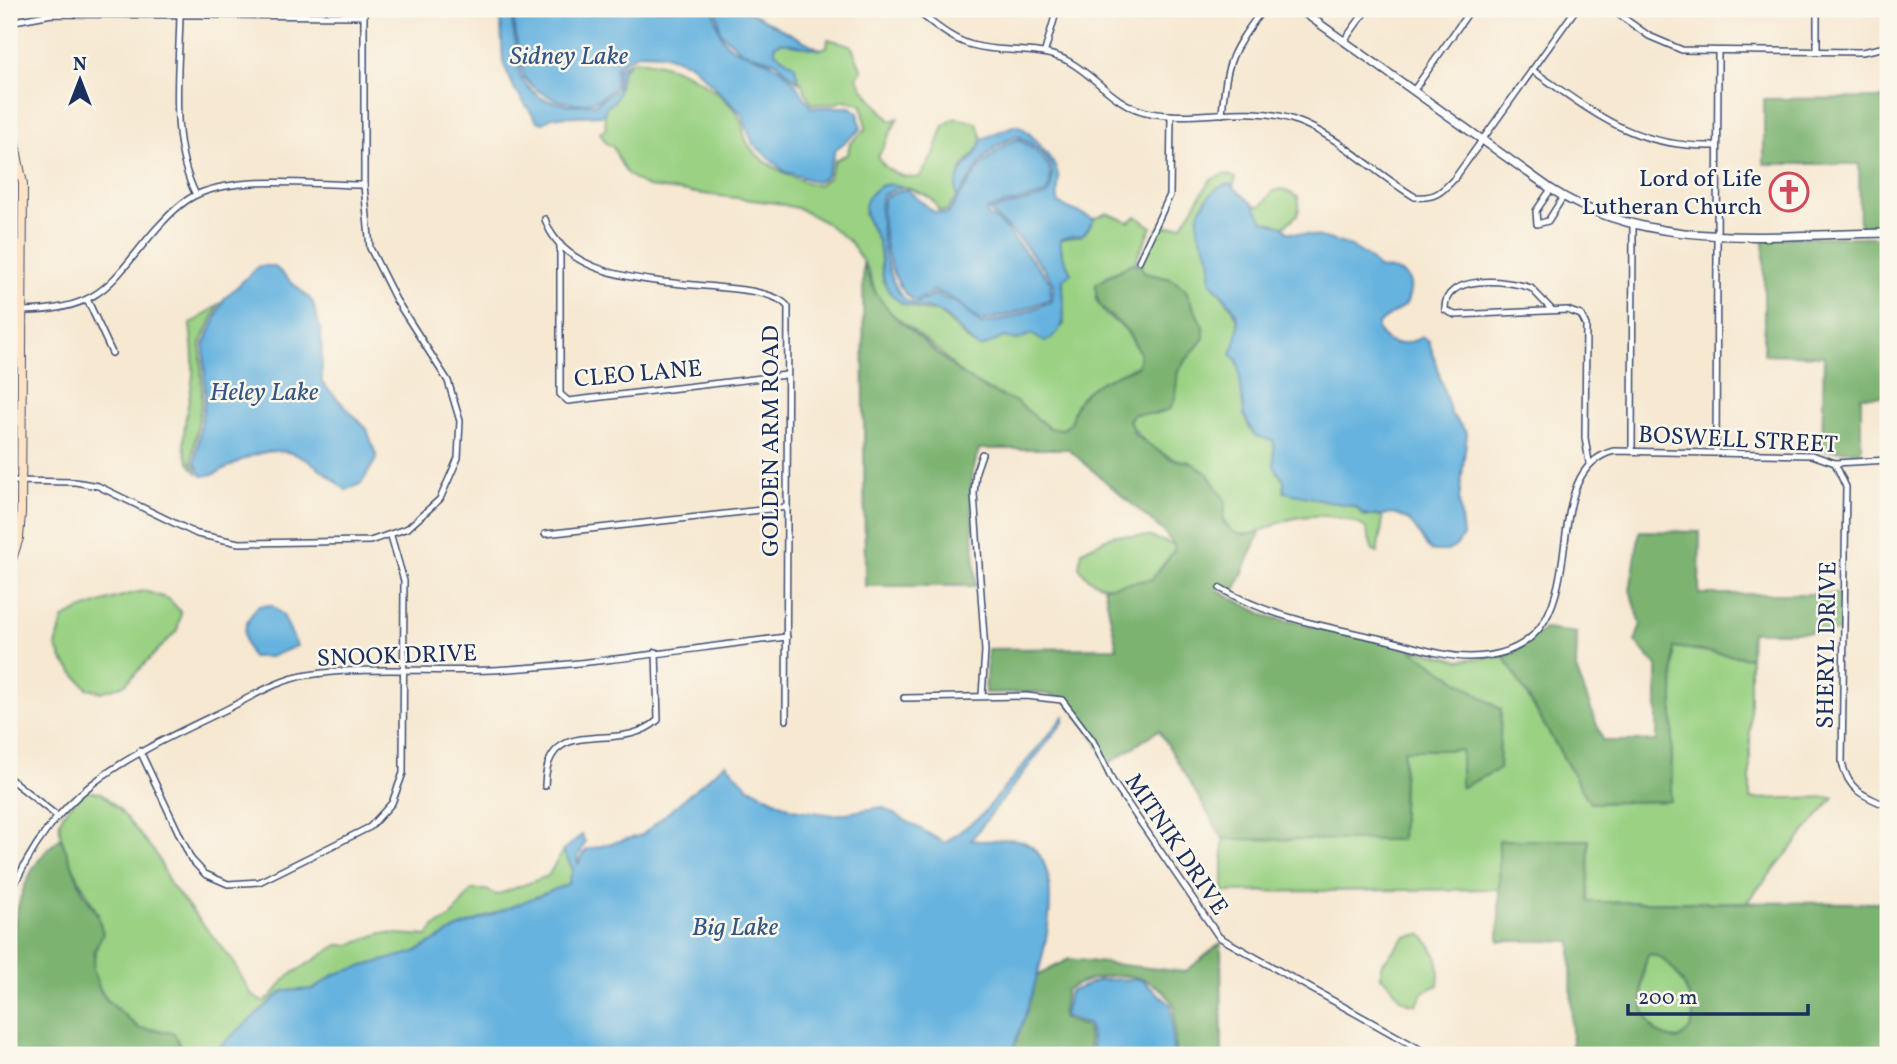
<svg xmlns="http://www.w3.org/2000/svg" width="1897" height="1064" font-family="Vollkorn,serif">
	<rect width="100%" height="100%" fill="#fbf7ec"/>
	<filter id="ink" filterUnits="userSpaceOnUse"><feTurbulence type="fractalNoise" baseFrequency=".0143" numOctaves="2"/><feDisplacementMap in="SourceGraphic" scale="14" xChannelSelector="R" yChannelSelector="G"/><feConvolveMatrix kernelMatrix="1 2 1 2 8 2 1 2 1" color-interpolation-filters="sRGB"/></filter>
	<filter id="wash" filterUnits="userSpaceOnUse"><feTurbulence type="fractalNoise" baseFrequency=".00686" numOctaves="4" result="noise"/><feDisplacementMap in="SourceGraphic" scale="28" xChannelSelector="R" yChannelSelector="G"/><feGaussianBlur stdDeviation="1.57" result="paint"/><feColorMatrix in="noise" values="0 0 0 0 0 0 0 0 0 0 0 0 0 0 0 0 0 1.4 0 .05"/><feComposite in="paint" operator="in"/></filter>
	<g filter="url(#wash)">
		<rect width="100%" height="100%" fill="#f6e8d1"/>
		<g fill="#9ad183" stroke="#5a8070" stroke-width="2">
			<path d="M828 39 851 45 862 70 857 77 862 87 890 121 898 118 878 157C885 171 905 180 920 177L934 154 944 125 956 118 977 123 982 139 980 146 961 169 957 197 946 211 938 210C933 196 926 196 913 190 887 180 871 181 864 213L879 243 883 281 889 291 919 310 938 311 970 342 980 348 1004 337 1017 340 1031 334 1042 338 1064 325 1063 279 1071 273 1062 254 1060 240C1083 232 1080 243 1094 219L1107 213 1129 222 1136 216 1152 227 1135 261 1140 265 1159 228 1182 225 1211 179 1226 174 1236 178 1233 186C1210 180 1205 216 1199 233L1211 259 1210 281C1228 302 1250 321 1232 350 1246 371 1237 415 1253 433 1258 438 1267 438 1274 441L1277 472 1284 481V491L1356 507 1364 516H1382C1385 529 1377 538 1378 553L1373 551 1366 528C1346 516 1319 513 1296 518 1272 522 1258 539 1232 533L1190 462C1166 459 1139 443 1129 420L1133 414H1155L1178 370 1204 338 1185 289 1171 279 1125 268 1108 275 1095 298 1105 314 1125 329 1140 353 1138 366C1106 380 1077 385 1071 423L1063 429 1049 428 1017 402 988 390 960 373 939 351 892 314 876 294 869 271 850 242 826 223 800 209 776 203 648 187C621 173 625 171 613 147L606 143 600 132 606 129 604 109C624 96 612 73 633 60 670 61 711 82 736 111 743 121 742 131 747 142 756 161 797 182 818 185L828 178 835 160 848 154 850 143 866 129 862 105 845 100 833 104H812C804 91 799 74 789 63 785 59 779 56 775 52V45C790 36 810 54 827 47Z"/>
			<path d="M1282 189 1298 197C1302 214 1296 217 1284 226L1263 221 1254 205 1261 206 1273 191Z"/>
			<path d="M219 304 201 344 202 398 192 461 198 474C171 449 191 405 193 374 194 358 192 341 190 325Z"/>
			<path d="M1114 535 1151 537 1174 545V551L1152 579C1122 586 1098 596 1079 567L1082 551Z"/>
			<path d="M144 591 169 599 181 612 177 631 165 643 124 685 101 692 87 688 63 661 56 646 63 619C79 608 123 595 144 591Z"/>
			<path d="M1674 647 1750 658V799L1834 797 1747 902H1588V840H1499V889L1223 892V839L1401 840 1404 750H1461V787L1501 710 1409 648 1459 660 1504 656 1590 803 1671 801Z"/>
			<path d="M86 791 101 793 119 809 156 854 170 884 232 960 251 994 263 1002 271 997 287 977 338 945H350L381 933 428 936 434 927 450 918 472 890H487L496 895 548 876 563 851 573 869 569 888 257 1055H177L161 1030C155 1029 146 1030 140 1028 121 1021 92 986 93 966 94 947 106 934 98 915 89 894 52 839 61 818 65 808 79 798 86 791Z"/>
			<path d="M1421 934C1436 949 1441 963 1438 985L1424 991 1417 1004C1398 1006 1396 985 1381 977V965L1405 937Z"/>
			<path d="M1648 954C1672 954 1701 1004 1691 1027 1689 1032 1683 1036 1680 1039 1636 1039 1638 985 1648 954Z"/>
		</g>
		<g fill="#7bb371" stroke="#4b7168" stroke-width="2" fill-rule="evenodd">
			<path d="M1888 98V230H1860L1859 164H1764V99Z"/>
			<path d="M1764 237H1888V396H1861V451L1822 450 1824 356 1764 354Z"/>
			<path d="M863 263 876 294 892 314 960 373 988 390 1017 402 1049 428 1063 429 1071 423C1076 385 1107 380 1138 366L1140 353C1135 345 1131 335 1125 329 1109 313 1094 309 1096 284L1132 263 1141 266 1144 273 1171 279 1185 289 1204 329V338L1178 370 1175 399 1170 409 1155 414H1134L1129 420 1135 435 1171 459 1190 462 1207 473 1226 502 1223 522C1234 536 1242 536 1260 533L1234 593 1219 584 1217 590 1266 616 1409 648 1501 710 1499 769 1461 788V750H1404L1401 840 1223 839 1159 730 1108 764 1095 739 1064 698 1035 692 985 693 988 649 1117 648 1104 587 1152 579 1174 551V545L1163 531 1068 449H979L973 471 971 494 976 586H865Z"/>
			<path d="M1640 531 1700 532 1699 594H1841V632H1751L1750 658 1674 647 1671 801 1590 803 1504 656 1518 650 1544 629 1577 633 1576 669 1603 741H1657V666L1635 642 1641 624 1630 590Z"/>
			<path d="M61 838 83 892 97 914 103 933 95 950 93 969 100 990 107 1000 139 1028 174 1033 179 1044 177 1055H9C9 988 0 880 61 838Z"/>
			<path d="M1499 840H1589L1588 902 1888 903V1055H1572L1571 941H1499ZM1648 954C1672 954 1701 1005 1691 1027 1689 1032 1683 1036 1679 1039 1637 1039 1637 985 1648 954Z"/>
			<path d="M1221 943 1222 1055H1175L1174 1005C1151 967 1102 970 1066 990L1062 1018 1087 1027 1091 1055H989L1035 977 1069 959 1185 972Z"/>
		</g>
		<g fill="#66b3df" stroke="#40719e" stroke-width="2">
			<path d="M497 9H510L521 78 530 89 543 99 567 105 595 104 617 89 618 68 630 62C616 72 623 84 616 98 612 106 604 105 604 115L552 117 543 123 537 121 514 88 503 62 501 25Z"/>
			<path d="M514 9H714C721 61 742 45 776 66 792 76 801 92 811 107H850L858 113 861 129 836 149 826 176 817 182 785 172 753 144 741 113 691 64 662 54 639 53 616 66 615 87C609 91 602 98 596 100 571 110 538 96 524 77 521 62 511 19 514 9Z"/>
			<path d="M717 9H744L821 50 782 42 775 45V52L795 66 798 82 776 62 741 51 720 32Z"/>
			<path d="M1015 125C1026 125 1056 162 1058 175 1060 185 1055 194 1059 204L1094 219C1078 246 1084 230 1060 240L1062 254 1071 273 1063 280C1059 308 1075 325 1045 342L1031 334 1017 340 1004 337 980 348C964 339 953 317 936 311 915 303 906 313 889 291 879 278 884 260 879 245 877 234 869 226 866 216 860 195 883 178 902 187L882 195C876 214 887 304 915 303 921 303 929 297 935 294L955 302 981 324 1013 317 1052 301 1054 284 1048 274 1020 240 989 211 1047 196C1062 168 1043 149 1018 136 984 147 978 169 957 197L956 194C954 169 977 161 982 139Z"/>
			<path d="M1018 139C1040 151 1059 168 1046 194L987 209V215L999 222 1046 276 1051 284 1050 299 1012 314 981 321C965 309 955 297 934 291L917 301C890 294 878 221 884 197L906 189 934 212 947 214C969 186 984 150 1018 139Z"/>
			<path d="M1230 184 1254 205 1263 221 1284 226 1287 232C1317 235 1359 242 1378 268 1401 271 1419 274 1406 304L1378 324V330C1389 350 1405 345 1423 337L1429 341 1451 414 1467 433 1459 500 1463 536 1456 546 1447 551H1431C1420 540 1417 523 1402 517 1384 508 1372 525 1356 507L1284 492V481L1274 466V441L1255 436 1244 415 1238 361 1231 354C1247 314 1236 311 1210 281 1210 274 1212 265 1210 258 1208 249 1201 241 1199 232 1193 213 1210 187 1230 184Z"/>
			<path d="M259 266H274L312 301 321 331 322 383 367 429 377 458 361 484 346 490C306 456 285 436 232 465 220 471 217 475 202 476L195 462 205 398 204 345 224 299Z"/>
			<path d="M271 605 283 615 297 646 270 657H252C240 638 243 623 258 606Z"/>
			<path d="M1064 716V721L971 840C989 844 1009 835 1024 842 1082 869 1027 1012 1011 1055H210L283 991 314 989 335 974 415 952 458 928 568 884 573 869 563 851 582 835 585 842 577 860 578 864 586 850 642 835 726 763 747 786 792 809 834 815 882 807 945 843 983 814Z"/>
			<path d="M1141 979 1171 1005 1173 1055H1094L1089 1025 1064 1016 1069 992 1099 980Z"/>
		</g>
	</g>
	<g filter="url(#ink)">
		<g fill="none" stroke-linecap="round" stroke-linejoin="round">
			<defs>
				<g id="minor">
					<path d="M914 9C932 22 950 39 972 45 1004 54 1035 46 1066 60 1094 74 1114 105 1146 112 1194 123 1247 103 1294 120 1340 136 1374 173 1415 197 1435 199 1442 192 1455 178L1576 9"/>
					<path d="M1611 9 1649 36 1682 50 1862 52 1881 48 1888 42"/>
					<path d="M180 15C179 74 169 141 196 195"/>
					<path d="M9 22 52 14 364 16"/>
					<path d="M1344 41 1367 9"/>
					<path d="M1045 51 1057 9"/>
					<path d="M1817 52V9"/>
					<path d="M1532 70C1596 114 1633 148 1716 146"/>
					<path d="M1414 90 1471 9"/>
					<path d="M1222 114C1227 58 1231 53 1263 9"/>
					<path d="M1551 189 1536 211 1537 224 1548 221 1563 197"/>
					<path d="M545 219C573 309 761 269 788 307L786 720"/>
					<path d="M560 244V394L568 401 786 375"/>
					<path d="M1139 261 1170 195 1171 115"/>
					<path d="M87 299 112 353"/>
					<path d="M1552 310 1531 288C1508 280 1443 273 1445 310L1455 315 1567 310 1581 315 1586 325 1585 438 1589 462"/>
					<path d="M23 311C103 310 110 282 157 228 169 215 182 201 198 194 244 175 314 185 364 185"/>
					<path d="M1632 451 1633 226"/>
					<path d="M1716 452 1718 53"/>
					<path d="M1835 463 1846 487 1842 762C1848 790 1863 796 1888 806"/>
					<path d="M9 481 75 482 98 486 197 534 239 543 370 541 408 528 440 499 458 458 460 421 448 381 396 300 370 248 364 185V9"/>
					<path d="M545 534 787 507"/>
					<path d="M1220 588C1273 619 1328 627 1387 640 1413 646 1443 657 1470 657 1612 656 1526 473 1614 451L1812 455 1835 463 1888 460"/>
					<path d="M982 696 985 651 974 494 976 471 982 454"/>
					<path d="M904 698 1026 696 1062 700 1093 741 1113 782 1219 937 1430 1055"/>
					<path d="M140 751 191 859 205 874 228 884 259 882 370 827 392 803 403 773 404 581 391 536"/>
					<path d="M9 778 57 816"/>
					<path d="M545 786C546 710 618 757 658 720L656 652"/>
					<path d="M9 897C55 789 121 760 221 712 248 699 278 679 308 675 374 665 442 674 509 669 602 663 695 648 787 637"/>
				</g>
				<path id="tertiary" d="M1299 9 1551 189C1650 253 1776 234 1888 233"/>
				<path id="secondary" d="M9 114 23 184 21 513 19 538 9 568"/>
			</defs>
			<use href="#minor" stroke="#3c4b6f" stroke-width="8"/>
			<use href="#tertiary" stroke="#3c4b6f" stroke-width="10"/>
			<use href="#secondary" stroke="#3c4b6f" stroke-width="10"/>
			<use href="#minor" stroke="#fff" stroke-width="5"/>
			<use href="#tertiary" stroke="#fff" stroke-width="7"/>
			<use href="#secondary" stroke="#fee4c5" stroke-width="8"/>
		</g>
	</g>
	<defs>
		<symbol id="church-ring" viewBox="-11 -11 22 22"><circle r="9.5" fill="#fbf7ec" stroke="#d1495b" stroke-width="1.5"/><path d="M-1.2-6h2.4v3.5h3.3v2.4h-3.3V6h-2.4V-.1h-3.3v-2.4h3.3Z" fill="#d1495b"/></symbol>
	</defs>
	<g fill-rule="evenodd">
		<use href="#church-ring" x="1767" y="170" width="44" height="44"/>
	</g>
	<g text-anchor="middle" stroke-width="5" stroke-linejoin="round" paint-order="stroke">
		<g font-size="24" fill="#1b2f5e" stroke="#fbf7ec" text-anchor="end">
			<text x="1762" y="186">Lord of Life<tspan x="1762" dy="28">Lutheran Church</tspan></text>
		</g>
		<g font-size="24" fill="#1b2f5e" stroke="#fbf7ec">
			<text transform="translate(638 373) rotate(-5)" y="8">CLEO LANE</text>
			<text transform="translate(1738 439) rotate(3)" y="8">BOSWELL STREET</text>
			<text transform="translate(770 441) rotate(-90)" y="8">GOLDEN ARM ROAD</text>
			<text transform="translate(1826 645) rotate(-89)" y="8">SHERYL DRIVE</text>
			<text transform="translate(397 655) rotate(-2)" y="8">SNOOK DRIVE</text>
			<text transform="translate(1177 844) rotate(56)" y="8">MITNIK DRIVE</text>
		</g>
		<g font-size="26" font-style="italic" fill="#325785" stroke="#fbf7ec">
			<text x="569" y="64">Sidney Lake</text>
			<text x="264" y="400">Heley Lake</text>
			<text x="735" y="935">Big Lake</text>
		</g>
	</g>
	<rect width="1897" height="1064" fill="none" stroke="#fbf7ec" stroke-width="35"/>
	<g transform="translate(80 80)" stroke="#fbf7ec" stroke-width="5" paint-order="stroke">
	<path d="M0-5L12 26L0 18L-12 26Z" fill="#1b2f5e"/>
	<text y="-10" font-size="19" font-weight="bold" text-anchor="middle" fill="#1b2f5e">N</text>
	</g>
	<path d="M1628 1004v10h180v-10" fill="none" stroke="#1b2f5e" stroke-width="3.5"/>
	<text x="1638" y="1004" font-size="21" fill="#1b2f5e" stroke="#fbf7ec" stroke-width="5" paint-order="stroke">200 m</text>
</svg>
